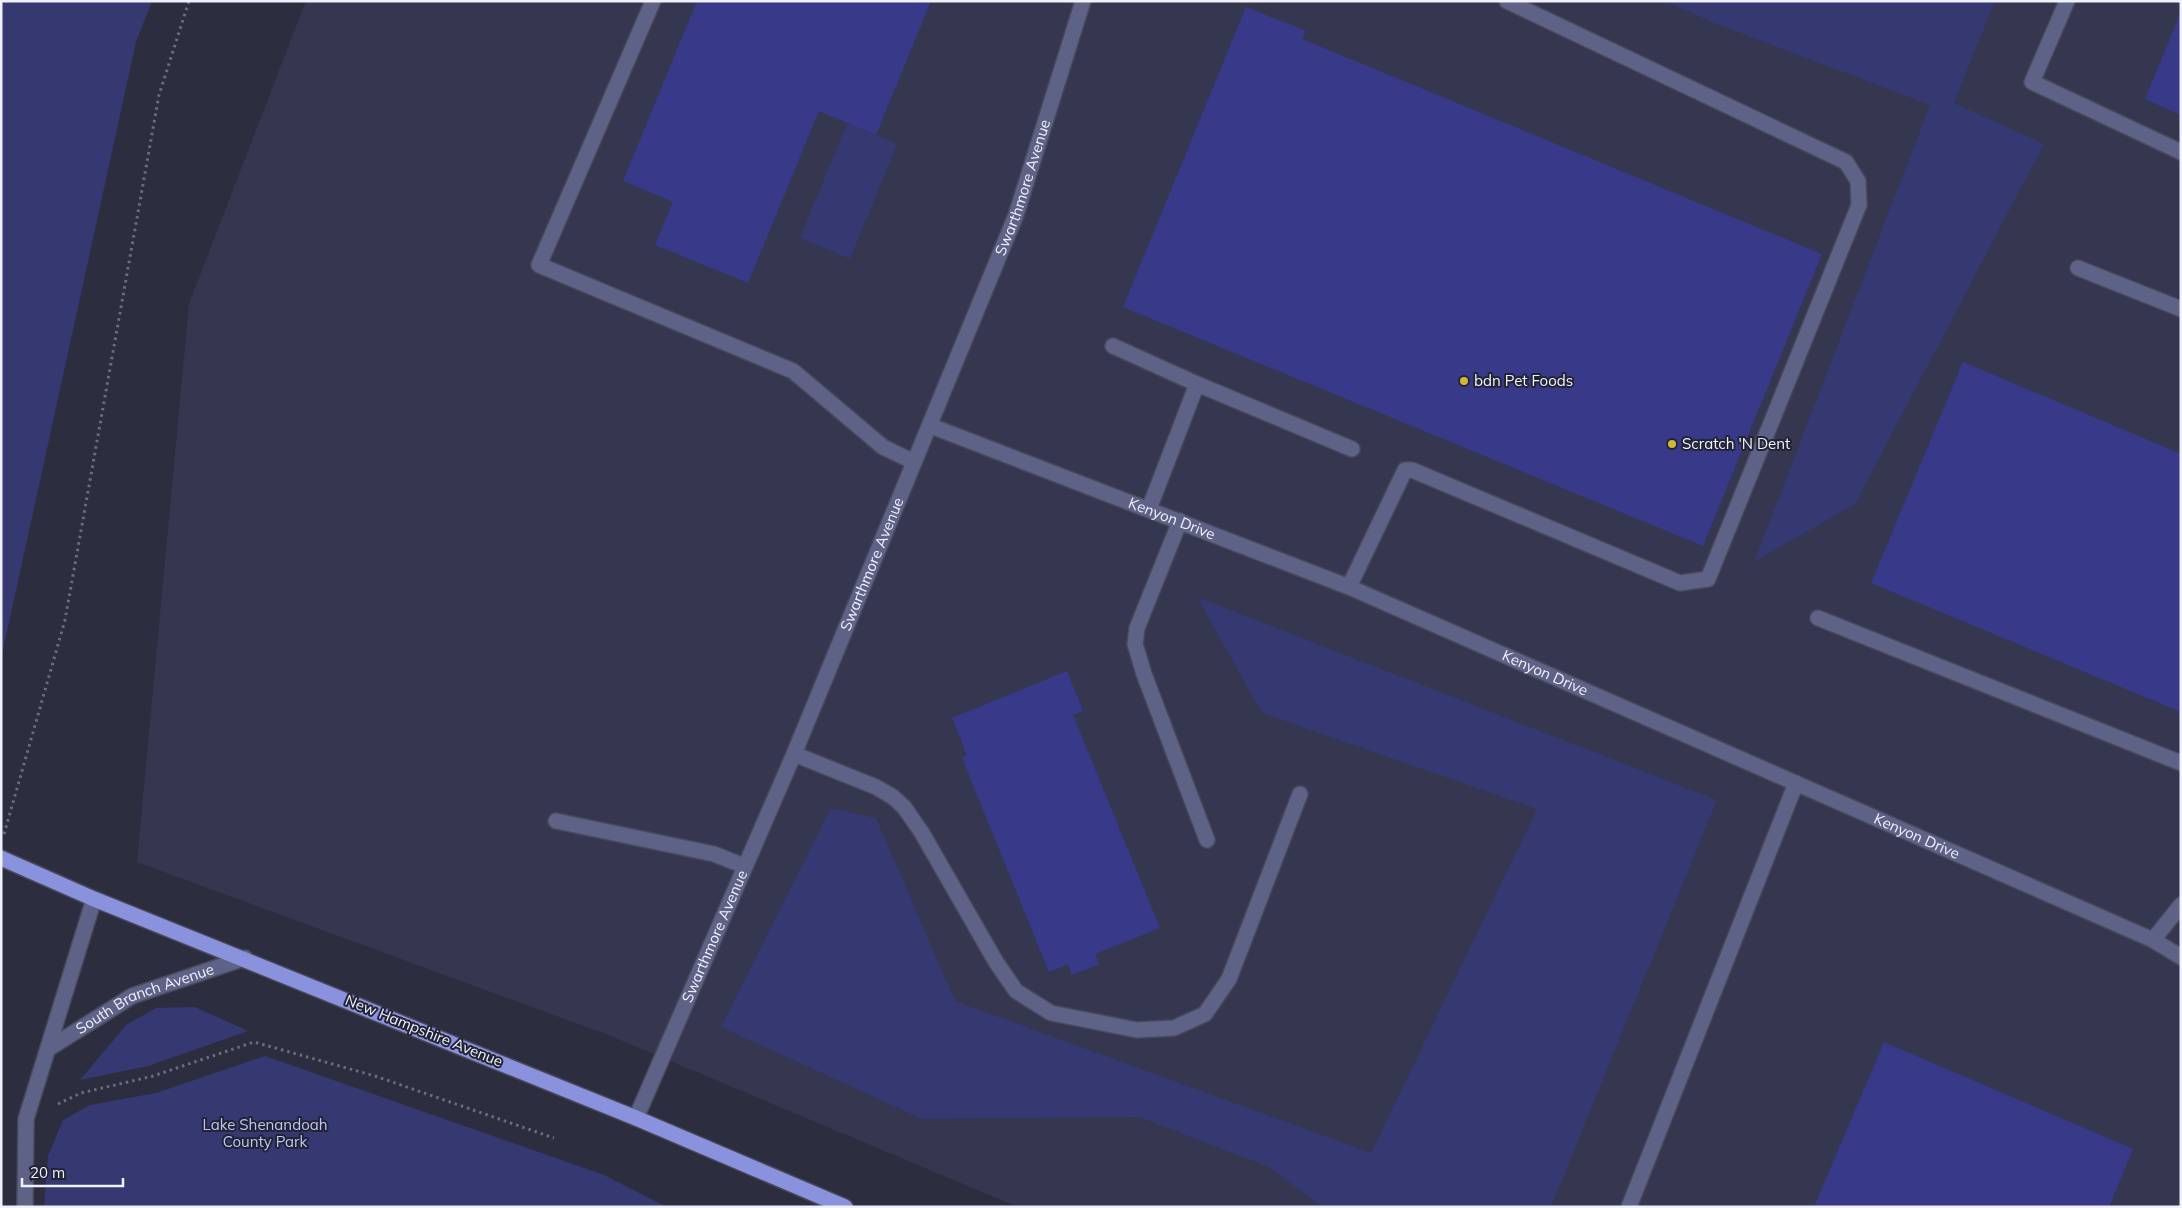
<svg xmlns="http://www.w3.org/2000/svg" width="2182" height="1208" font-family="Mulish,sans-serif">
	<rect width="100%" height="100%" fill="#2c2e40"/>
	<path fill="#34374f" d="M306 1H2181V1207H1018L611 1036 137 862 189 304Z"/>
	<g fill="#353871">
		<path d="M1 1H152L136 42 1 659Z"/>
		<path d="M1665 1H1995L1954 103 2044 144 1855 504 1754 562 1930 105 1714 23Z"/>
		<path d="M847 123 897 144 850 259 800 238Z"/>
		<path d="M1197 597 1717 800 1551 1207H1322L1269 1167 1139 1117 922 1119 721 1027 831 808 876 818 955 1001 1371 1153 1537 809 1262 713Z"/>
		<path d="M195 1007 248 1031 148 1066 80 1080 126 1025 156 1008Z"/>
		<path d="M265 1056 604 1175 667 1207H44L48 1156 63 1120 90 1105 156 1093Z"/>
	</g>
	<g fill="#393989">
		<path d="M697 1H931L876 135 819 111 748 283 655 245 673 202 623 181Z"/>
		<path d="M1246 7 1306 31 1302 39 1822 254 1703 546 1123 307Z"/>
		<path d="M2181 12V115L2145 99Z"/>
		<path d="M1963 362 2181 454V712L1871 583Z"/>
		<path d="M1067 671 1083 711 1073 715 1160 928 1095 954 1099 964 1072 975 1068 964 1049 972 962 758 967 755 952 718Z"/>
		<path d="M1884 1042 2133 1149 2109 1207H1814Z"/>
	</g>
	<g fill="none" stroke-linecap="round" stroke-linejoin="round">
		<defs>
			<g id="minor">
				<path d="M653 1 539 265 793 371 883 447 914 462"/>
				<path d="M2067 1 2032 82 2181 152"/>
				<path d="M2078 268 2181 309"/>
				<path d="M1113 346 1197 384"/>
				<path id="s1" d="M931 426 1349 587 2153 940 2181 957"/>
				<path d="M1149 509 1197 384 1352 449"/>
				<path d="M1180 521 1137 628 1135 644 1144 674 1207 840"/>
				<path d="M1349 587 1405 470H1412L1680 583 1708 579 1859 205 1858 181 1846 162 1507 1"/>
				<path d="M1818 618 2181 763"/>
				<path d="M794 754 876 787 893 797 904 807 922 833 996 962 1016 991 1051 1013 1137 1030 1174 1028 1205 1014 1229 979 1300 794"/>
				<path d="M556 821 714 854 744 866"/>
				<path d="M2153 940 2181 905"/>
				<path id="s2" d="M48 1049 132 996 245 958"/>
				<path id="s3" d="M636 1118 794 754 1016 215 1083 1"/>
				<path d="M25 1207 26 1119 94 899"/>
				<path d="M1629 1207 1796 783"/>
			</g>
			<path id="major" d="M1 858 94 899 636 1118 845 1207"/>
		</defs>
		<use href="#minor" stroke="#47495a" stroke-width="18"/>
		<use href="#major" stroke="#47495a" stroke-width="18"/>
		<g stroke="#6b6d7d" stroke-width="3" stroke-dasharray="2.5 4" stroke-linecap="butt">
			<path d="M4 834 65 620 159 95 189 1"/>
			<path d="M58 1104 81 1093 153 1076 254 1042 375 1076 554 1138"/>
		</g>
		<use href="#minor" stroke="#5e6287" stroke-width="15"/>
		<use href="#major" stroke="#8a92dd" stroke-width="15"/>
	</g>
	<g fill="#cfb837" stroke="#222436" stroke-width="2">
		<circle cx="1464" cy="381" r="5"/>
		<circle cx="1672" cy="444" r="5"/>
	</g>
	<g text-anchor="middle" stroke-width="4" stroke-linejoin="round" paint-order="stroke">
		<g font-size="15" fill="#eff1fd" stroke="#222436">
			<text dy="5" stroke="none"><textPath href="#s3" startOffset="1008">Swarthmore Avenue</textPath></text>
			<text dy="5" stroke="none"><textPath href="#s1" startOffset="258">Kenyon Drive</textPath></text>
			<text dy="5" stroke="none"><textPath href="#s3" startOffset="602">Swarthmore Avenue</textPath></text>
			<text dy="5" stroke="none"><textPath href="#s1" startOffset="662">Kenyon Drive</textPath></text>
			<text dy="5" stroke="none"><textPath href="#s1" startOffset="1068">Kenyon Drive</textPath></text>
			<text dy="5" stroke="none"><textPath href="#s3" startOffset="198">Swarthmore Avenue</textPath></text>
			<text dy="5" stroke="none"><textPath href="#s2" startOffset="110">South Branch Avenue</textPath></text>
			<text transform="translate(424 1031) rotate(22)" y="5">New Hampshire Avenue</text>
		</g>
		<g font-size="15" fill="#eff1fd" stroke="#222436" text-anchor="start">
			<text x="1474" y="386">bdn Pet Foods</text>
			<text x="1682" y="449">Scratch 'N Dent</text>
		</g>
		<g font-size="15" fill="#bfc5f3" stroke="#222436">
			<text x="265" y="1130">Lake Shenandoah<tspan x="265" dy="17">County Park</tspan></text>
		</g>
	</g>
	<rect width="2182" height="1208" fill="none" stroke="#eff1fd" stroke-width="5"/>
	<path d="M22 1178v8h101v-8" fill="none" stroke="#eff1fd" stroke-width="2.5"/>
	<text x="30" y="1178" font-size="15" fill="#eff1fd" stroke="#222436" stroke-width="4" paint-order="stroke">20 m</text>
</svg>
